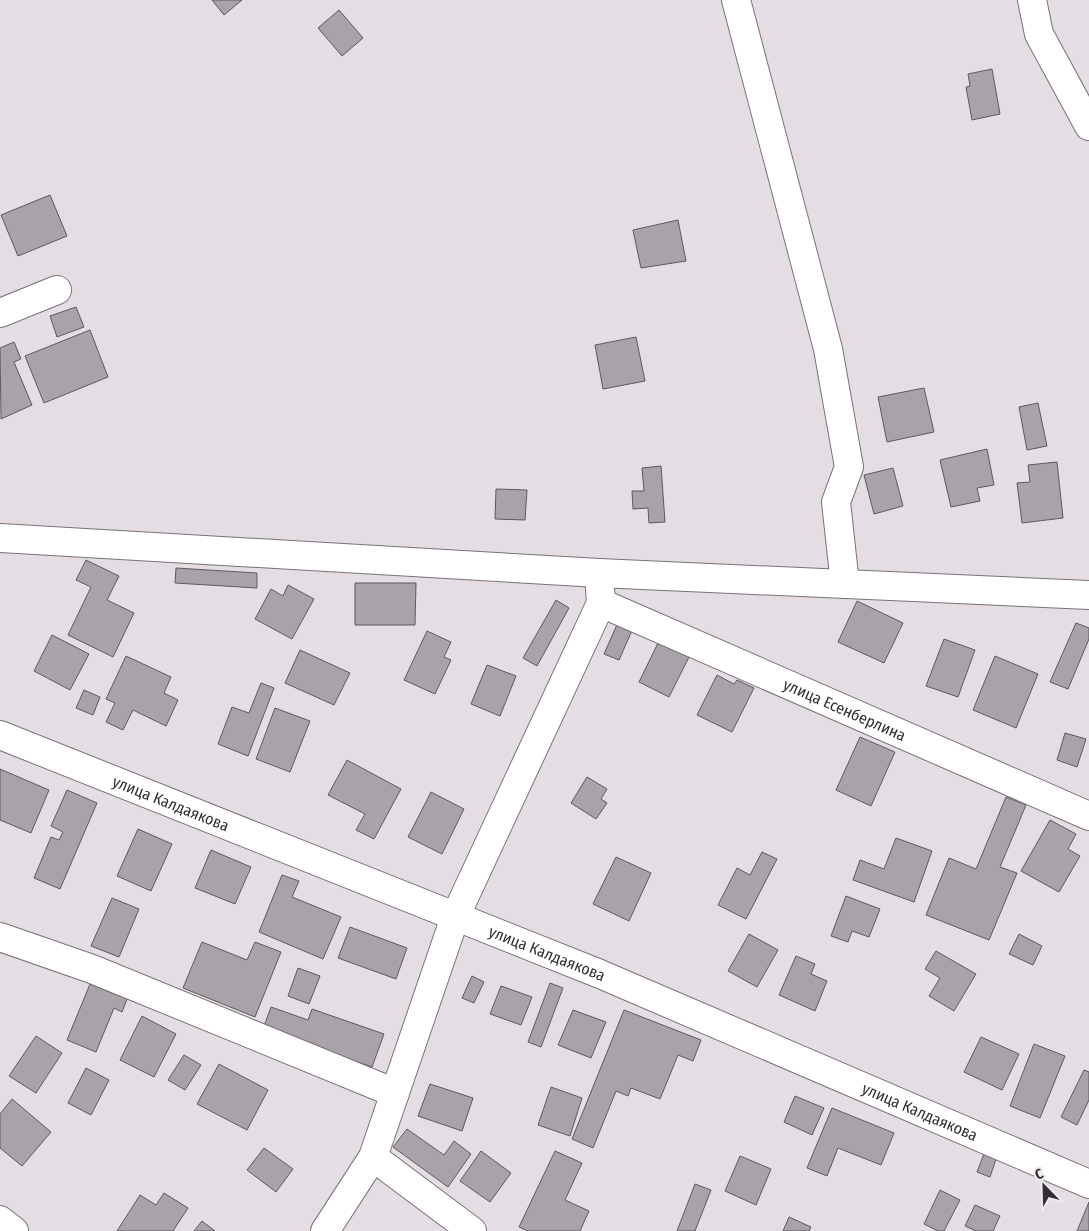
<svg xmlns="http://www.w3.org/2000/svg" width="1089" height="1231" font-family="'Fira Sans Condensed',sans-serif">
	<rect width="100%" height="100%" fill="#e4dde3"/>
	<g fill="#a9a2a9" stroke="#5f595e">
		<path d="M212 0H242L224 15Z"/>
		<path d="M339 10 363 38 342 56 318 28Z"/>
		<path d="M992 69 1000 114 972 120 966 87 970 86 968 74Z"/>
		<path d="M50 195 67 236 18 256 1 215Z"/>
		<path d="M678 220 686 261 641 268 633 230Z"/>
		<path d="M76 307 84 327 57 337 50 316Z"/>
		<path d="M90 330 108 377 44 403 25 356Z"/>
		<path d="M636 337 645 381 603 389 595 345Z"/>
		<path d="M14 342 21 359 14 362 32 405 1 419 0 348Z"/>
		<path d="M924 388 934 432 887 442 878 397Z"/>
		<path d="M1038 403 1047 446 1027 450 1019 407Z"/>
		<path d="M987 449 994 485 977 488 980 501 951 507 940 460Z"/>
		<path d="M1057 462 1063 518 1022 523 1017 483 1030 482 1028 465Z"/>
		<path d="M661 466 665 522 649 523 648 508 633 509 632 491H644L642 468Z"/>
		<path d="M893 468 903 506 874 514 864 475Z"/>
		<path d="M496 489 527 490 525 520 495 519Z"/>
		<path d="M86 560 119 576 107 600 134 613 113 657 68 635 91 587 76 580Z"/>
		<path d="M176 568 257 573V588L175 583Z"/>
		<path d="M355 583H416L415 625H355Z"/>
		<path d="M288 585 314 599 292 639 255 619 271 589 283 596Z"/>
		<path d="M556 600 569 608 537 666 523 658Z"/>
		<path d="M857 601 903 623 884 663 838 642Z"/>
		<path d="M619 620 634 626 619 660 604 654Z"/>
		<path d="M1076 623 1089 628V639L1068 689 1050 682Z"/>
		<path d="M427 631 451 642 444 657 451 660 435 694 404 680Z"/>
		<path d="M52 635 89 654 70 690 34 671Z"/>
		<path d="M944 639 975 650 958 697 926 686Z"/>
		<path d="M658 643 689 657 669 697 639 682Z"/>
		<path d="M300 650 350 673 334 705 285 683Z"/>
		<path d="M126 656 171 677 164 693 178 700 166 726 133 710 123 730 106 722 115 703 106 699Z"/>
		<path d="M995 656 1038 674 1016 728 973 710Z"/>
		<path d="M487 665 516 676 500 716 471 704Z"/>
		<path d="M717 675 734 684 737 680 754 688 732 732 697 715Z"/>
		<path d="M261 683 274 688 248 756 218 744 232 707 249 713Z"/>
		<path d="M84 690 100 697 93 715 76 708Z"/>
		<path d="M275 708 310 721 290 772 256 759Z"/>
		<path d="M1065 733 1086 739 1077 767 1057 760Z"/>
		<path d="M860 737 895 752 871 806 836 790Z"/>
		<path d="M347 760 401 789 374 839 356 830 365 814 328 795Z"/>
		<path d="M0 769 49 790 31 833 0 820Z"/>
		<path d="M587 777 607 789 601 799 607 803 596 819 571 803Z"/>
		<path d="M67 790 97 803 60 889 34 878 51 837 59 840 63 832 51 826Z"/>
		<path d="M431 792 464 809 442 854 408 837Z"/>
		<path d="M1006 797 1026 805 1000 867 1017 873 989 940 926 915 949 858 976 869Z"/>
		<path d="M1050 820 1076 834 1068 849 1080 856 1059 892 1021 871Z"/>
		<path d="M138 829 172 844 151 891 117 876Z"/>
		<path d="M896 838 932 851 914 902 853 880 860 860 884 869Z"/>
		<path d="M211 850 251 867 235 904 195 888Z"/>
		<path d="M762 852 777 859 746 919 718 905 737 868 750 875Z"/>
		<path d="M616 857 651 873 629 921 593 904Z"/>
		<path d="M282 875 299 881 292 897 341 917 323 959 259 932Z"/>
		<path d="M846 896 880 909 869 937 852 931 848 942 831 936Z"/>
		<path d="M112 898 139 909 119 957 91 946Z"/>
		<path d="M350 927 407 948 396 979 338 958Z"/>
		<path d="M749 934 778 950 757 987 728 971Z"/>
		<path d="M1019 934 1042 946 1033 965 1009 954Z"/>
		<path d="M202 942 247 960 255 942 281 952 255 1017 183 988Z"/>
		<path d="M936 951 976 974 954 1011 929 996 940 978 925 969Z"/>
		<path d="M796 956 815 964 811 974 827 981 815 1011 779 995Z"/>
		<path d="M298 968 320 976 309 1004 288 996Z"/>
		<path d="M472 976 484 982 474 1003 462 998Z"/>
		<path d="M550 983 563 988 541 1047 528 1042Z"/>
		<path d="M90 984 127 999 122 1012 114 1008 96 1052 67 1040Z"/>
		<path d="M501 986 532 997 521 1025 490 1014Z"/>
		<path d="M271 1007 308 1020 312 1009 384 1034 372 1067 263 1029Z"/>
		<path d="M573 1010 606 1022 591 1058 558 1045Z"/>
		<path d="M624 1010 701 1040 693 1061 678 1055 660 1099 631 1088 628 1096 616 1091 593 1148 572 1139Z"/>
		<path d="M142 1016 176 1034 154 1077 120 1060Z"/>
		<path d="M36 1036 62 1053 36 1093 9 1076Z"/>
		<path d="M981 1037 1019 1054 1002 1090 964 1072Z"/>
		<path d="M1034 1044 1065 1056 1040 1118 1010 1106Z"/>
		<path d="M184 1055 201 1065 185 1090 168 1080Z"/>
		<path d="M219 1064 268 1090 247 1130 197 1104Z"/>
		<path d="M86 1068 109 1080 91 1115 68 1103Z"/>
		<path d="M1084 1070 1089 1072V1100L1077 1125 1061 1117Z"/>
		<path d="M430 1084 473 1098 462 1131 418 1116Z"/>
		<path d="M551 1087 582 1098 570 1136 538 1125Z"/>
		<path d="M795 1096 824 1108 812 1135 784 1122Z"/>
		<path d="M12 1099 51 1132 22 1166 0 1148V1114Z"/>
		<path d="M832 1108 894 1133 881 1165 838 1148 827 1176 807 1168Z"/>
		<path d="M407 1129 444 1155 454 1141 471 1154 448 1187 393 1147Z"/>
		<path d="M264 1148 293 1169 276 1192 247 1170Z"/>
		<path d="M481 1151 511 1173 490 1202 460 1181Z"/>
		<path d="M555 1151 582 1163 565 1200 589 1211 580 1231H528L519 1227Z"/>
		<path d="M985 1151 997 1156 990 1177 977 1172Z"/>
		<path d="M740 1156 771 1169 756 1205 725 1191Z"/>
		<path d="M695 1184 711 1190 695 1231H677Z"/>
		<path d="M940 1190 960 1200 944 1231H938L924 1224Z"/>
		<path d="M164 1193 188 1208 173 1231H117L140 1195 156 1205Z"/>
		<path d="M1089 1202V1231H1077Z"/>
		<path d="M975 1205 1000 1216 993 1231H976L965 1226Z"/>
		<path d="M789 1217 811 1227 809 1231H783Z"/>
		<path d="M202 1221 215 1231H194Z"/>
	</g>
	<g fill="none" stroke-linecap="round" stroke-linejoin="round">
		<defs>
			<g id="minor">
				<path d="M736 0 828 349 849 467 836 502 845 584"/>
				<path d="M1032 0 1039 34 1089 126"/>
				<path d="M0 313 57 290"/>
				<path d="M0 538 599 573 1089 595"/>
				<path id="s1" d="M601 603 1089 816"/>
				<path id="s2" d="M0 735 600 974 1089 1184"/>
				<path d="M0 937 92 969 395 1093"/>
				<path d="M373 1157 472 1231"/>
				<path d="M0 1220 14 1231"/>
				<path d="M325 1231 373 1157 455 917 601 603 599 573"/>
			</g>
		</defs>
		<use href="#minor" stroke="#797378" stroke-width="30"/>
		<use href="#minor" stroke="#fff" stroke-width="28"/>
	</g>
	<g text-anchor="middle" stroke-width="4.5" stroke-linejoin="round" paint-order="stroke">
		<g font-size="16" fill="#323032" stroke="#f2eaf1">
			<text dy="6" stroke="none"><textPath href="#s1" startOffset="266">улица Есенберлина</textPath></text>
			<text dy="6" stroke="none"><textPath href="#s2" startOffset="184">улица Калдаякова</textPath></text>
			<text dy="6" stroke="none"><textPath href="#s2" startOffset="589">улица Калдаякова</textPath></text>
			<text dy="6" stroke="none"><textPath href="#s2" startOffset="994">улица Калдаякова</textPath></text>
		</g>
	</g>
	<g transform="translate(1044 1186) rotate(337)" stroke="#f2eaf1" stroke-width="4" paint-order="stroke">
	<path d="M0-4L9 19L0 12L-9 19Z" fill="#323032"/>
	<text y="-8" font-size="14" font-weight="bold" text-anchor="middle" fill="#323032">С</text>
	</g>
</svg>
